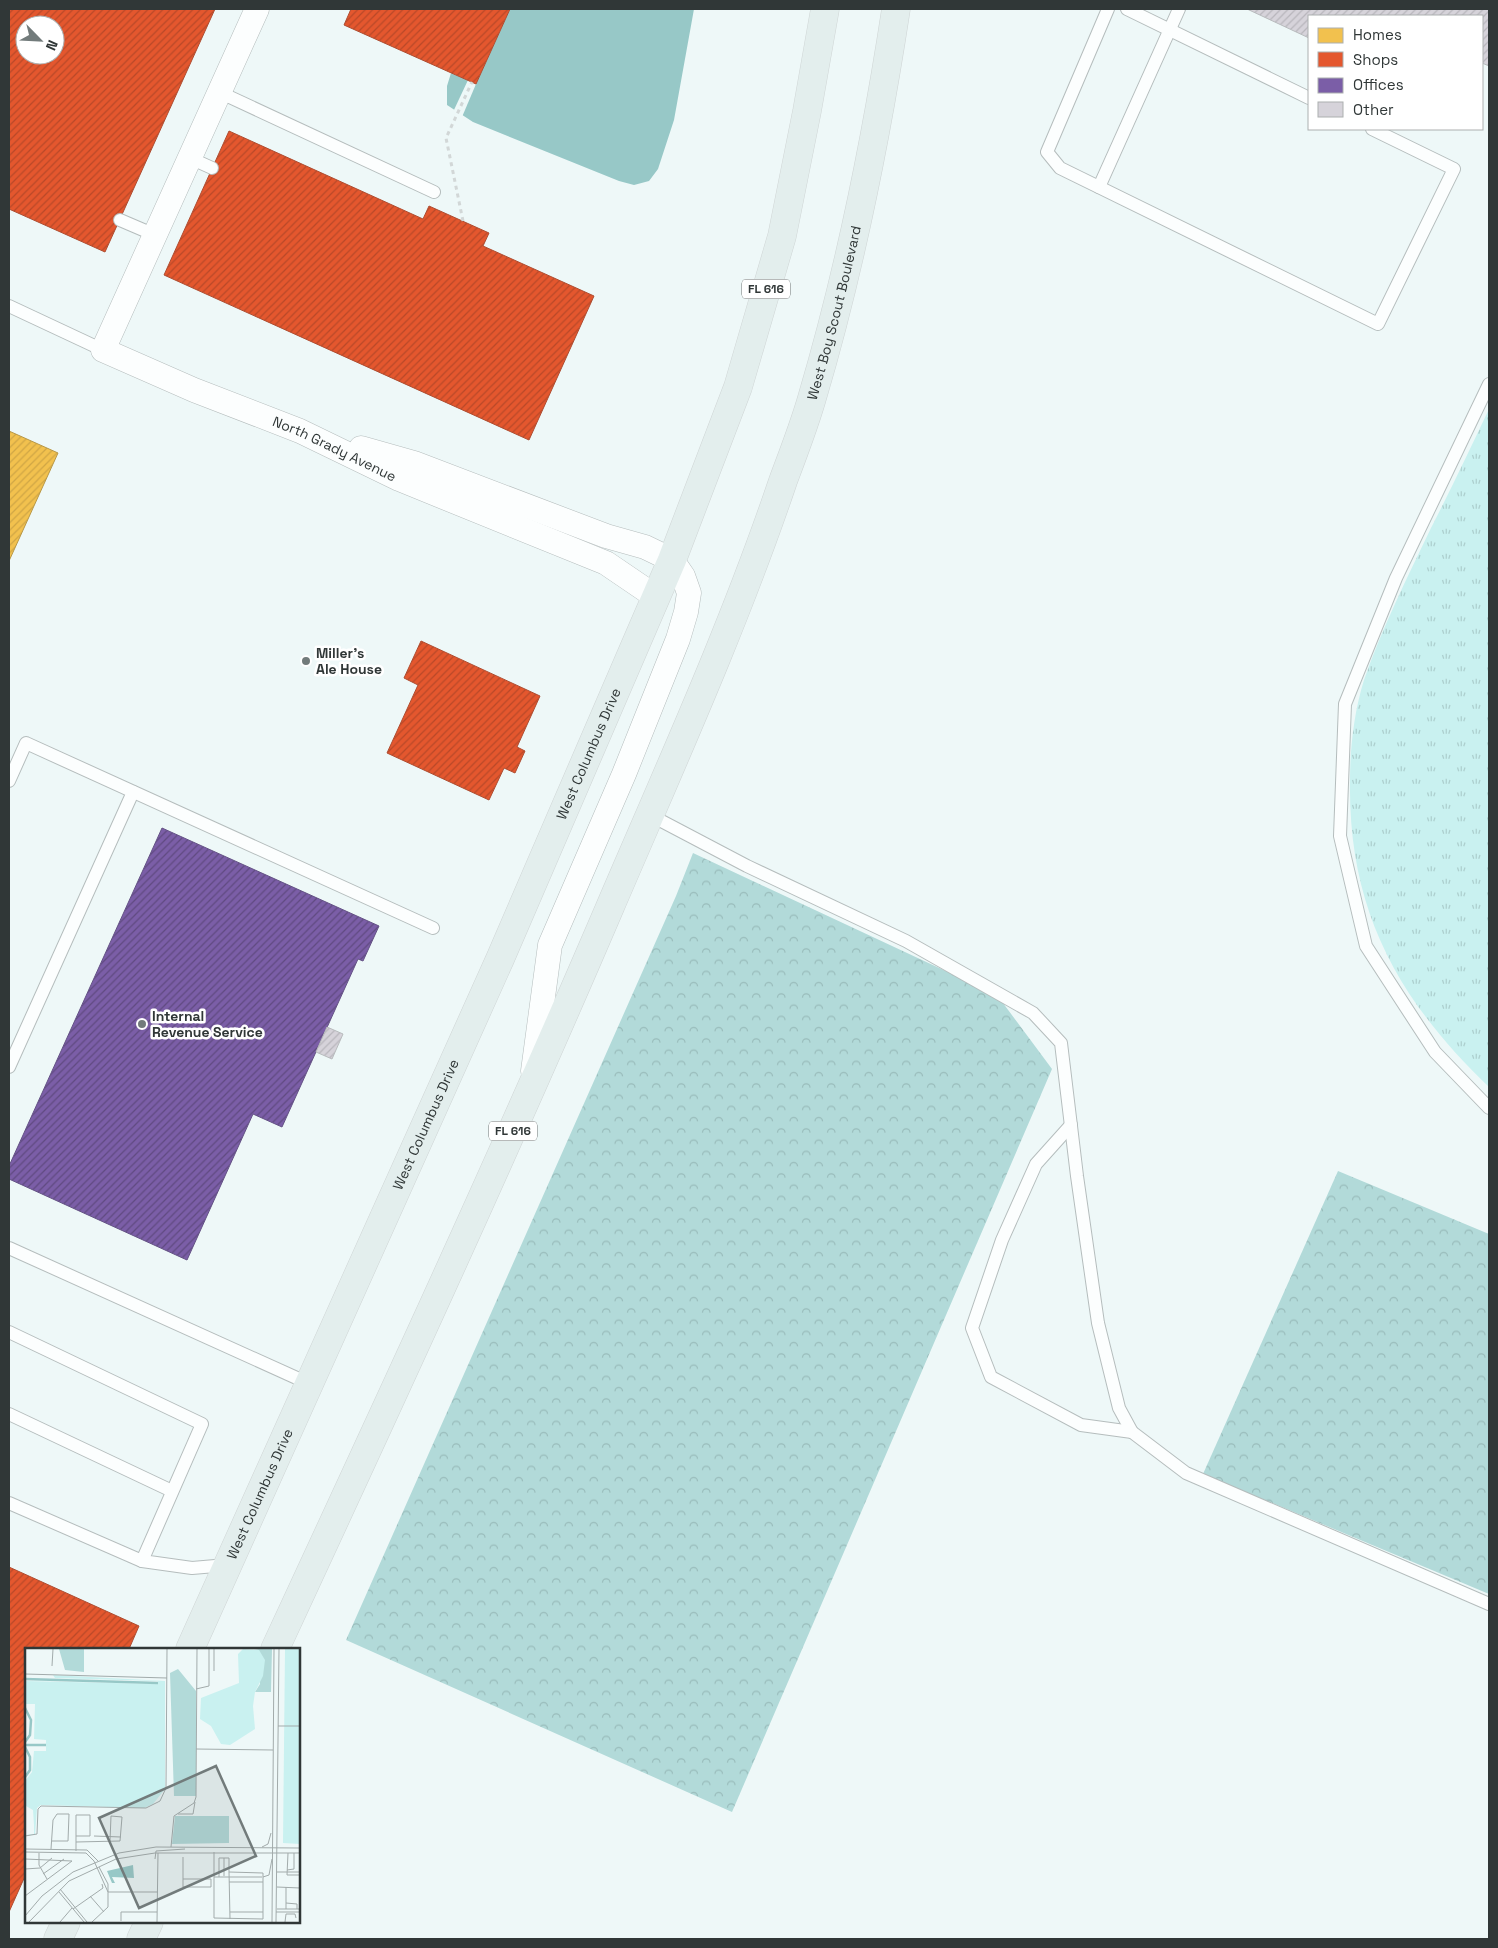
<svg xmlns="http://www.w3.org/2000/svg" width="1498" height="1948" font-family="'Space Grotesk',sans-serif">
	<defs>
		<pattern id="grass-tufts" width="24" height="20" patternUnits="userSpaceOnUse" patternTransform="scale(1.25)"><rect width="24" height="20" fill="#c9f1f0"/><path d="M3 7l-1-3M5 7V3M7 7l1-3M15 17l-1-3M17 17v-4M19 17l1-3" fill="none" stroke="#adcfce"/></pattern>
		<pattern id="forest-crowns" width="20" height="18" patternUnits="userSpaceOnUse" patternTransform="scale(1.25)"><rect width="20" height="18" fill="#b2dad9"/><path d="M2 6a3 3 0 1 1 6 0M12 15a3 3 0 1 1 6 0" fill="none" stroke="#99bcbb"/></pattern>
		<pattern id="homes-hatch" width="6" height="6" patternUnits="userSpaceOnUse" patternTransform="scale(1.25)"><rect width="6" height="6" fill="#f2c14e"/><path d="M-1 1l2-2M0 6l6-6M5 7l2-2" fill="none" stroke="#d0a645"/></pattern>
		<pattern id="shops-hatch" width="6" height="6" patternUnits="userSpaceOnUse" patternTransform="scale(1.25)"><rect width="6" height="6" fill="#e4572e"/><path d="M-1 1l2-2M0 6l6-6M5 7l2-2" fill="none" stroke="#b94928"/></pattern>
		<pattern id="offices-hatch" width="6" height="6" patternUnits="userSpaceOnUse" patternTransform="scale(1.25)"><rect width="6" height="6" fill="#7b5ea7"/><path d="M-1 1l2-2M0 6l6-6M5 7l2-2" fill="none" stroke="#604a81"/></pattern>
		<pattern id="building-hatch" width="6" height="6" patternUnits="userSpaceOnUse" patternTransform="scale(1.25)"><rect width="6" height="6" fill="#d6d3da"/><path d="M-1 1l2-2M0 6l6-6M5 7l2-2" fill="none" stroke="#b8b6bc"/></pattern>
	</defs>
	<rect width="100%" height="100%" fill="#eef8f8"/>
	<path fill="url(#grass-tufts)" d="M1489 409V1087C1398 1000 1348 910 1350 781 1350 748 1354 712 1364 680 1382 628 1407 578 1431 528 1451 489 1470 449 1489 409Z"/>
	<g fill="url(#forest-crowns)">
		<path d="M693 853 997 995 1052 1069 732 1812 346 1640 676 896Z"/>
		<path d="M1338 1171 1489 1234V1594L1203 1474Z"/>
	</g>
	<path fill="#97c8c7" d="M510 9H694L674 120 658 169 649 181 634 185 619 181 473 122 447 105V86L451 73 476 84Z"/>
	<path fill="#eef8f8" d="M468 80 476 84 462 117 453 112Z"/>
	<path fill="url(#homes-hatch)" stroke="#b89847" d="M9 431 58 453 9 561Z"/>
	<g fill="url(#shops-hatch)" stroke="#ae4d31" fill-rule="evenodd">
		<path d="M9 9H215L105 252 9 209ZM25 25H55V55H25Z"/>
		<path d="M351 9H510L476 84 344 25Z"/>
		<path d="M229 131 423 219 429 206 489 233 483 246 594 296 529 440 164 275Z"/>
		<path d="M421 641 540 696 517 747 525 751 515 773 504 768 489 800 387 753 418 685 404 678Z"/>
		<path d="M9 1567 139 1626 129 1649H26V1874L9 1912Z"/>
	</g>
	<path fill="url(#offices-hatch)" stroke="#645285" d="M162 828 379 926 363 961 358 959 282 1127 253 1114 187 1260 9 1179V1166Z"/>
	<g fill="url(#building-hatch)" stroke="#b8bbbd">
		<path d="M1247 9H1489V66L1482 63V16H1309V38Z"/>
		<path d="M327 1027 343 1034 332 1059 316 1052Z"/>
	</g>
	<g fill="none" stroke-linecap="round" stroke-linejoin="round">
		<defs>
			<g id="lane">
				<path d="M1108 9 1047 152 1060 168 1378 324 1454 169 1372 129"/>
				<path d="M1127 9 1309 98"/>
				<path d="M219 92 434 192"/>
				<path d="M190 158 212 168"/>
				<path d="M1099 187 1179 9"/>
				<path d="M120 220 155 235"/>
				<path d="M9 306 103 350"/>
				<path d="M1489 384 1396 578 1345 704 1340 836 1366 946 1435 1052 1489 1108"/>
				<path d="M9 781 26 743 433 928"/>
				<path d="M650 815 747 866 906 941 1033 1013 1061 1043 1077 1176 1098 1323 1119 1408 1132 1432 1186 1473 1489 1604"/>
				<path d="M9 1067 133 792"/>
				<path d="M1071 1125 1036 1164 1002 1240 972 1328 991 1377 1081 1425 1132 1432"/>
				<path d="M9 1248 310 1384"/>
				<path d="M9 1332 202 1424 142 1561 192 1568 227 1565"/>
				<path d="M9 1414 172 1491"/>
				<path d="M9 1503 142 1561"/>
			</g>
			<g id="street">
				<path id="s1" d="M257 9 103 350 194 390 300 431 399 479 606 563 656 597"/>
				<path d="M361 448 414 463 606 536 645 547 672 560 683 576 689 593 686 612 678 639 624 774 550 945 533 1071"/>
			</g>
			<g id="primary">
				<path id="s2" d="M190 1649 500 959 672 560 738 387 782 236 807 111 825 9"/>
				<path id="s3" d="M275 1649C389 1403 503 1157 610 907 670 767 734 626 783 481 793 454 804 426 812 398 850 270 876 140 896 9"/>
				<path d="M58 1939 66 1922"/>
				<path d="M141 1939 149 1922"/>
			</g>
		</defs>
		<use href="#lane" stroke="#b5bdbd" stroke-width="14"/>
		<use href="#street" stroke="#b5bdbd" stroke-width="25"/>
		<use href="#primary" stroke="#cfd5d5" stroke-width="29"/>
		<path stroke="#d2d7d7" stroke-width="3" stroke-dasharray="4 4" stroke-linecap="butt" d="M463 221 446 138 472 82"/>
		<use href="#lane" stroke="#fcfefe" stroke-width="12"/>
		<use href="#street" stroke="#fcfefe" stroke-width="24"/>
		<use href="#primary" stroke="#e3eeed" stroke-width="28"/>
	</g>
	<g fill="#727b7b" stroke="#fff" stroke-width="2">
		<circle cx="306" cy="661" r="5"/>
		<circle cx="142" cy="1024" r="5"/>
	</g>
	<g text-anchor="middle" stroke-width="5" stroke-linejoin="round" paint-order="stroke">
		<g fill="#fff" stroke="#6e7373" stroke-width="1">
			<rect x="742" y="279.5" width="48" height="19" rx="4"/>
			<rect x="489" y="1121.5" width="48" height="19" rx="4"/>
		</g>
		<g font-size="12" font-weight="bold" fill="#303737">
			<text x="766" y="293">FL 616</text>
			<text x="513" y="1135">FL 616</text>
		</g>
		<g font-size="14" fill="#303737" stroke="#fff">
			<text dy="5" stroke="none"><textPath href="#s3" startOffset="1450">West Boy Scout Boulevard</textPath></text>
			<text dy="5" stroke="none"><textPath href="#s1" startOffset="626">North Grady Avenue</textPath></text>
			<text dy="5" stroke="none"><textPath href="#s2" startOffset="980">West Columbus Drive</textPath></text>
			<text dy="5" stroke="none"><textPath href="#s2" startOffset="575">West Columbus Drive</textPath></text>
			<text dy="5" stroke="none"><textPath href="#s2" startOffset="170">West Columbus Drive</textPath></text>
		</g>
		<g font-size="14" font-weight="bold" fill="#303737" stroke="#fff" text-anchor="start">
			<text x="316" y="658">Miller's<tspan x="316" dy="16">Ale House</tspan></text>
			<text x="152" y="1021">Internal<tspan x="152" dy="16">Revenue Service</tspan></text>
		</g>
	</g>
	<g transform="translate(25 1648)">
		<rect width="275" height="275" fill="#eef8f8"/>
		<path d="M28 27 140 33V141L128 156 119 160 16 157 12 160 10 187H0L9 186V177L8 162 1 158 0 133 7 124 9 103H21V92L9 91 10 56H0V33L133 36V33L30 30Z" fill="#c9f1f0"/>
		<path d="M34 1H59V24L40 22ZM229 1H247L246 44H230L235 36 234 2ZM153 21 171 43V148H149L145 25ZM150 168H204V195L147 196Z" fill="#b2dad9"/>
		<path d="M218 1 234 2 240 12 238 28 230 44 228 58 230 81 205 97 196 96 186 78 175 71 176 50 214 35 213 6Z" fill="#c9f1f0"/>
		<path d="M260 1H275V196L258 195Z" fill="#c9f1f0"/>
		<path d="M108 217 109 230 87 229 90 235H87L82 223Z" fill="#97c8c7"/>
		<path fill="none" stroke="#97c8c7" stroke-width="2.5" d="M0 31 133 35M0 60 6 72 5 87 0 94M0 97H21M0 99 5 109V122L0 129"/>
		<path fill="none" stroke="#a2abab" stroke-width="1" d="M189 1V23M27 18 28 1M0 26 142 30M171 41 184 38V1M253 78H275M171 101 248 102M153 166H168L170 154M0 188 12 186 13 161 16 158 121 160 135 153 141 140 142 1M69 188 96 189M51 194 95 193 97 169 86 168 85 193M146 199 149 168 169 155 171 149 172 1M237 199 243 196 246 185M0 201 62 202 73 213M26 201 28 172 32 166H44L43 193H27M51 203V167H65V188H51M0 204 61 205 69 213 83 244M189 204V270L238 271V225L204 224V210M14 205V217L22 231M263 205 262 227H275M0 211 47 213 0 248M130 211 131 203 160 201M15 220 27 210M0 221 15 220M262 222 269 221V205M204 224 205 271M252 224H275M18 226 39 211M199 228V210M189 229H194V210H204M194 229H237M238 229 244 227 247 211M158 231H186V239H158V209M204 234H238M252 239 275 240M35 241 62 274M34 244 59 274M83 244H133M65 248 79 264M261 255 272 256V261M48 261 78 240 77 236M252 261H275M261 261V239M205 264H238M251 264H275M0 268 17 248 48 224 94 205 131 199 275 200M96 273V264H132M4 274 44 233 91 211 130 205H275M35 274 47 260M67 274 83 259V236L74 219M132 274 133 205M247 274 249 1M251 274 254 1M260 274 261 266H270L271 270"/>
		<path fill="#727b7b" fill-opacity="0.15" stroke="#727b7b" stroke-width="2.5" d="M191 118 231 208 114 260 74 170Z"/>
		<rect width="275" height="275" fill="none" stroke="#303737" stroke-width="2.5"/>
	</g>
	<rect width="1498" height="1948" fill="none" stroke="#303737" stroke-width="20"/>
	<rect x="1308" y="15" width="175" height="115" fill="#ffffff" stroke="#acafaf"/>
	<rect x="1318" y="28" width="25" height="15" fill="#f2c14e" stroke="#acafaf"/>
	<text x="1353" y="40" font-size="15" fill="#303737">Homes</text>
	<rect x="1318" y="52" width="25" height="15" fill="#e4572e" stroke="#acafaf"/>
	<text x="1353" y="65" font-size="15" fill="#303737">Shops</text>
	<rect x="1318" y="78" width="25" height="15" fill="#7b5ea7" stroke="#acafaf"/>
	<text x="1353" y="90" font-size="15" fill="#303737">Offices</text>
	<rect x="1318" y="102" width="25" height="15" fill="#d6d3da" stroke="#acafaf"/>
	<text x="1353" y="115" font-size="15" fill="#303737">Other</text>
	<g transform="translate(40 40) rotate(114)"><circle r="24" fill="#ffffff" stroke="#acafaf"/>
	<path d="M0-4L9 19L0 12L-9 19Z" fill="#727b7b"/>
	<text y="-8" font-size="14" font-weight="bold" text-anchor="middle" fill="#303737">N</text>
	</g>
</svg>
